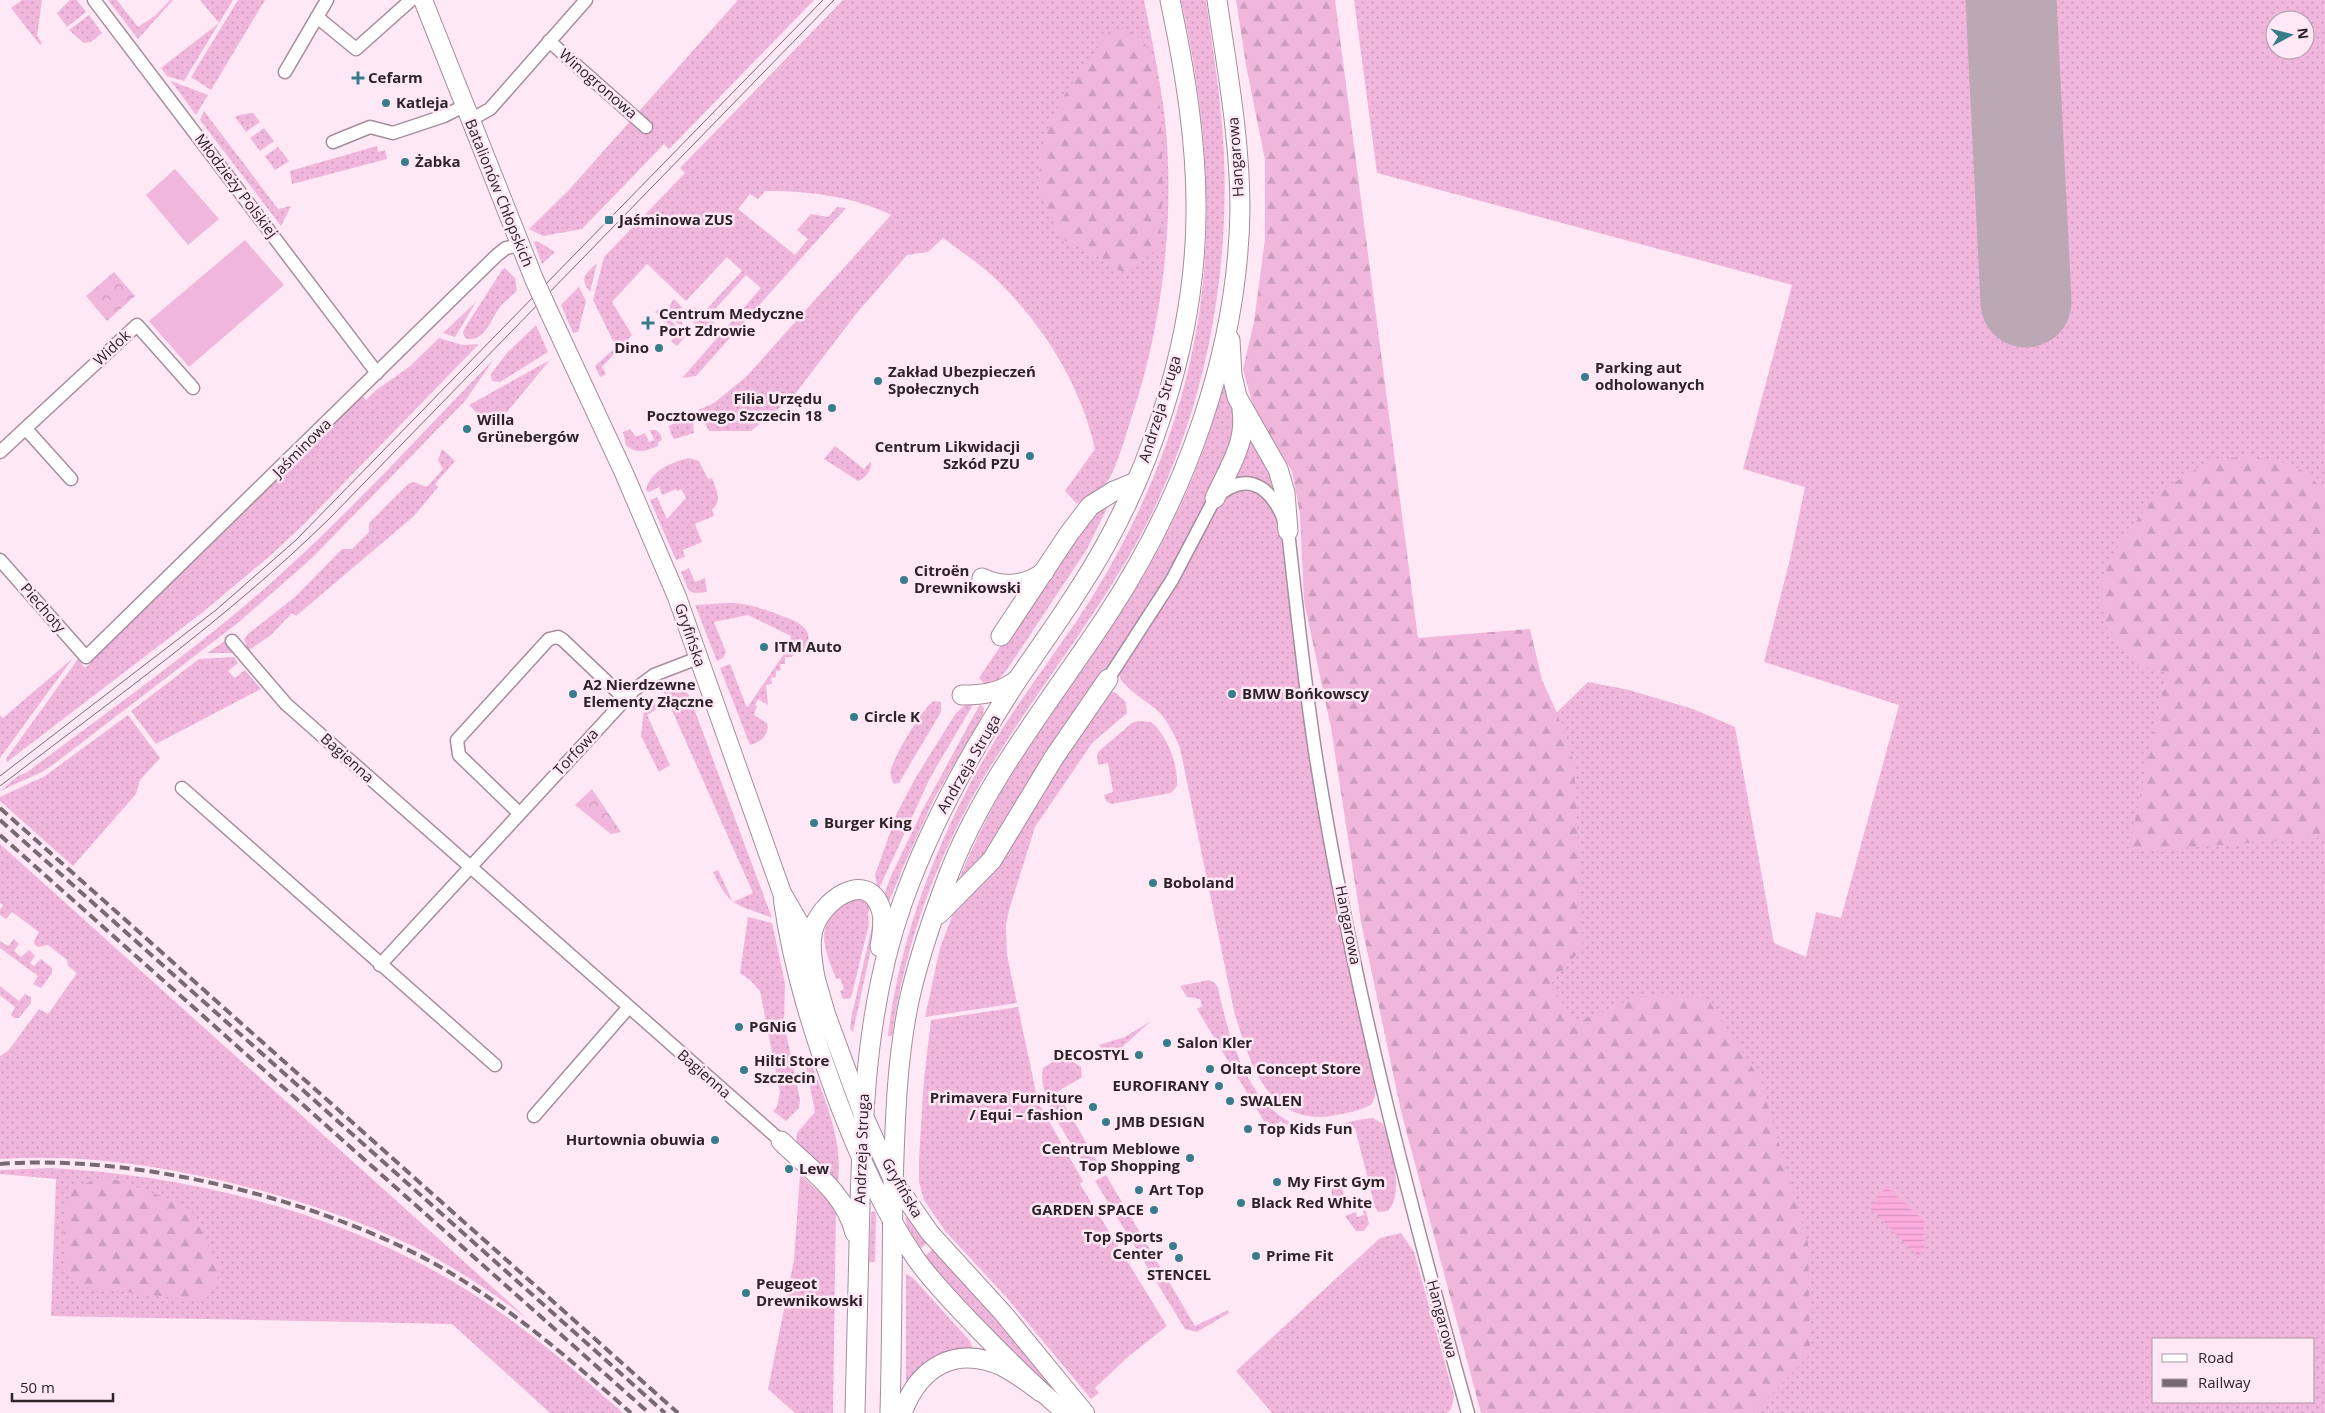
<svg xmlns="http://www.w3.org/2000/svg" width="2325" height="1413" font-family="'Open Sans',sans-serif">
	<defs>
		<pattern id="grass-dots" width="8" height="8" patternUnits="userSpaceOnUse" patternTransform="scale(1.25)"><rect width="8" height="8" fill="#f0b6db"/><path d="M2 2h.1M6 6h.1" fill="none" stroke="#ce9cbc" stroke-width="1.8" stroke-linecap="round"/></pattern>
		<pattern id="forest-firs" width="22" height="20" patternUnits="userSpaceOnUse" patternTransform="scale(1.25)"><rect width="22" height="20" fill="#f0b6db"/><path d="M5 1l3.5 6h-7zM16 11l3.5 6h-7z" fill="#ce9cbc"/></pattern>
		<pattern id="park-crowns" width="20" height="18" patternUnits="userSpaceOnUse" patternTransform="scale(1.25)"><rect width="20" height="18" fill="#f0b6db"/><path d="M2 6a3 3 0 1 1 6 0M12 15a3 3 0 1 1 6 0" fill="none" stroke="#ce9cbc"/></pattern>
		<pattern id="water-rules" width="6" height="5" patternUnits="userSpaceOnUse" patternTransform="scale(1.25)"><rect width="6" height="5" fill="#fdace0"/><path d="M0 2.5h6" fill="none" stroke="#d994c0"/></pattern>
	</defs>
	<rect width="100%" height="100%" fill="#ffe8f6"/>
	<g fill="url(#grass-dots)" fill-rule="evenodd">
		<path d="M22 0H42L37 36 42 43 40 45 11 8Z"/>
		<path d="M70 0H77L86 12 67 27 57 13Z"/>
		<path d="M108 0H117L138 27 156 15 170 0H173L138 39Z"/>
		<path d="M200 0H233L184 81 167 76 161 68 219 23Z"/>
		<path d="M238 0H265L211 90 191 77Z"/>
		<path d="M738 0H814L669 149 664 144 582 229 543 236 529 229 568 191Z"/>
		<path d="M843 0H1144C1152 40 1160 79 1165 119 1175 218 1163 324 1131 419 1127 432 1115 473 1107 482 1100 491 1085 496 1077 504L1065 491 1095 449C1081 386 1045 328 1000 283 983 266 962 252 943 238L928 252 907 255 856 314 792 398 751 431H709L698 410 714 403 746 377 891 215C853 196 807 191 765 191L758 199 750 194 738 209 795 255 808 239 797 230 811 214 828 217 837 207 846 208 696 376 682 378 761 288 746 275 708 317 715 324 711 329 704 330 693 322 690 316 691 312 695 307 703 313 742 271 727 257 686 301 647 264 612 302 632 335 602 367 606 374 600 377 595 366 616 347 593 300 604 257 685 173 680 168Z"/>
		<path d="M1181 0H1206C1213 52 1222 104 1224 156 1229 279 1205 404 1151 515 1103 612 1031 695 977 789 934 865 904 949 892 1036H888C900 930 945 819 1002 729 1036 676 1076 627 1107 572 1214 384 1228 208 1181 0Z"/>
		<path d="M1354 0H2325V1413H1521L1444 729 1557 712 1588 682 1629 690 1693 709 1733 726 1735 727 1774 943 1806 957 1816 912 1841 918 1899 705 1764 662 1790 559 1805 487 1743 469 1792 285 1377 173ZM2275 20H2305V50H2275ZM2154 1339H2314V1402H2154Z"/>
		<path d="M89 15 102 33 91 42 84 43 69 30Z"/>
		<path d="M171 81 208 95 196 115Z"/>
		<path d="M204 111 278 209 291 206 281 226 200 120Z"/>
		<path d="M253 113 260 122 246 132 235 117 239 115Z"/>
		<path d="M264 128 274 141 260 151 250 138Z"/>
		<path d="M377 146 378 152 385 150 387 159 292 184 290 171Z"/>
		<path d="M278 147 289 161 275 170 265 156Z"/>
		<path d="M537 241 555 252 542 264 534 242Z"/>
		<path d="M597 263 590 292C579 277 585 275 597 263Z"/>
		<path d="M505 268 515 278 517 291C511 296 504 302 499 308 492 319 482 345 465 338L463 332 466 326 502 270Z"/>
		<path d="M579 287 586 301 578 332 573 333 561 305Z"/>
		<path d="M674 299 682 307 680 316 683 325 678 324C671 316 666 309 674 299Z"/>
		<path d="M476 302 455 337 443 333Z"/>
		<path d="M658 309 685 334V337L677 346 671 341 678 333 655 312Z"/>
		<path d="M536 325 548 352 500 382 492 381 491 374 507 353Z"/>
		<path d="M439 338 462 345 479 344 305 523 271 555 203 612 7 762 6 759 78 659 85 668 363 396 366 400 375 391 409 367Z"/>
		<path d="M494 359 465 401 312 558 239 622 54 764 42 772 0 791 18 776 26 773C112 708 202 646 282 573 356 506 424 431 494 359Z"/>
		<path d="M550 360 493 429 469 405Z"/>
		<path d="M1226 375 1239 428 1209 495 1167 577 997 841 959 883 958 881C971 850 985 821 1001 792 1045 718 1099 651 1143 577 1180 514 1209 446 1226 375Z"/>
		<path d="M685 417 693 423 694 433 674 439 671 434 669 426Z"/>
		<path d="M630 429 636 437 645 433 649 442 654 440 650 430H656L661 435 662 440 658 442V446C646 451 637 455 626 445L623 432Z"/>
		<path d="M1248 434 1254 438 1281 499 1268 486 1230 480Z"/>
		<path d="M835 446 864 469 871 461C872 470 866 478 858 481L824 459Z"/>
		<path d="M442 449 455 461 435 484 438 487 414 516 296 616 292 613 271 635 248 651 244 639 248 634 295 597 342 549H352L369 532V523L408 484 414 482 427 487 443 469 438 460Z"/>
		<path d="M689 458 699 461 708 479 712 478C716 490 723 501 712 510L714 516 695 524 702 542 683 550 685 557 676 560 650 500 657 497 667 519 686 498 681 489 677 491 676 489 662 495 659 487 650 492 646 491C649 471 672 462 689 458Z"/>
		<path d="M1238 491 1253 492 1265 497 1279 521 1298 679 1311 752 1375 1087V1097L1371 1105C1360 1110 1349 1113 1337 1115 1269 1129 1250 1064 1234 1011L1180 748C1175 736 1169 724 1161 714 1151 703 1122 688 1119 675L1177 583 1219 501Z"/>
		<path d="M1110 502 1087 549 1006 671 994 684 986 685 979 678 1087 518Z"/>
		<path d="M689 568 695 582 705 578 707 592 695 593 689 591 681 572Z"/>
		<path d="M728 603C748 603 763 609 782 616 799 622 818 630 803 652H801L800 647 794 648V654L792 657H785V664H780L781 670 776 671V677L771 678 772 684 766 685 768 705 758 699 755 705 757 706 754 715 767 723C770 734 761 743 750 745L720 668 730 664 747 708 788 648 791 636 748 615 714 622 726 652 723 658 717 661 695 605Z"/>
		<path d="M225 641 235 653H207Z"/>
		<path d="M234 657 238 663 228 671 235 678 245 670 261 689 156 744 131 711 199 659Z"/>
		<path d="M73 658 0 758V715L3 718Z"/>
		<path d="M674 685 681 686 689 695 772 918C739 904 731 910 713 872L718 870 733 902 753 893 663 690Z"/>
		<path d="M1108 691 1116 693 1126 702 1127 713 1092 743 1035 827 1009 910 1006 925 1007 955 1017 1003 925 1017 940 948 955 908 1009 843Z"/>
		<path d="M651 696 657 709 647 715 670 765 659 772 641 736 645 701Z"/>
		<path d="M934 701 941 702V712L899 783 894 784C891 779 890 774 891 769 895 755 922 708 934 701Z"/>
		<path d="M974 703 930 778 878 891 875 875 897 813 916 777 956 713 964 706Z"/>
		<path d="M980 704 984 708 983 715 934 799 904 865 888 904 883 898 891 876 923 809Z"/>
		<path d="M128 715 160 758 140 780 136 794 73 866 0 801V797L45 776Z"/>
		<path d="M1138 721 1151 722C1168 736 1178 765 1177 786L1171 793 1111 804 1106 801 1104 795 1113 792 1108 763 1098 765 1097 755 1099 751 1132 723Z"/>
		<path d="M0 844 530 1321C499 1297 466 1275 432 1256 380 1228 323 1208 266 1192 179 1168 90 1153 0 1159V1056L8 1051 39 1009 48 1014 77 973 68 966 67 960 48 945 38 947 34 944V941L39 932 12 912 6 919 0 915V910L3 905 0 903Z"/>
		<path d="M854 898 865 901 871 907 868 913 869 924 851 998 843 999 840 991 844 989 840 978 836 979C830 961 819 941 827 923L824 919 827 913Z"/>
		<path d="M875 913 873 940 853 1032 850 1029 851 1019Z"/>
		<path d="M748 917 772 923 785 983 784 1023 800 1100 799 1108 786 1121 773 1111 777 1107 780 1092 760 991 750 980 740 973Z"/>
		<path d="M14 939 19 944 14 951 21 957 29 950 35 956 30 963 34 966 41 959 52 968V973L41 988 33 984 38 976 0 948V941L8 946Z"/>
		<path d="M1209 980 1215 983 1218 988C1228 1036 1252 1121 1309 1127 1332 1130 1351 1119 1373 1118L1383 1124C1391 1146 1405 1192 1388 1211L1378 1212 1375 1207 1355 1128C1325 1132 1308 1137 1280 1121L1271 1133 1197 1009 1202 1006 1200 999 1187 997 1180 986Z"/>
		<path d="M0 986 19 1001 25 994 31 997V1003L19 1018H14L11 1015 15 1007 0 995Z"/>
		<path d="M1018 1007 1038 1102 1083 1181 1080 1184 1167 1326 1129 1356 1095 1388 1099 1393 1091 1399 1007 1298 946 1232 924 1200 919 1182V1159L924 1079 931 1020Z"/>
		<path d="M1151 1021 1109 1059 1099 1045 1125 1037Z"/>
		<path d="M1067 1053 1072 1061 1081 1067 1082 1077 1057 1092 1101 1168 1091 1174C1075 1148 1036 1099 1043 1068Z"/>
		<path d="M805 1060 811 1062C826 1103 845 1144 837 1189L796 1147 797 1133 815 1112Z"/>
		<path d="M51 1168C187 1175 334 1211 452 1281 515 1318 569 1365 623 1413H550L452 1324 51 1316 56 1179 0 1174V1170Z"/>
		<path d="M800 1174 836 1208 833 1413H795L768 1389 794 1260Z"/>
		<path d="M1106 1175 1195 1326 1228 1310 1229 1313 1197 1332 1185 1329 1095 1181Z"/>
		<path d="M1338 1178 1344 1181 1342 1188 1347 1209 1340 1210 1332 1196 1331 1184Z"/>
		<path d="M1363 1210 1366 1211 1369 1224 1364 1231H1356L1345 1216 1356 1212 1357 1217 1364 1215Z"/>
		<path d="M874 1211 876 1213 875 1262H869L871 1213Z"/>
		<path d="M905 1217 909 1218 928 1242 919 1250 907 1229Z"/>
		<path d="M1401 1233 1414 1252 1454 1396 1451 1409 1447 1413H1272L1236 1371 1380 1238Z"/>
		<path d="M934 1248 983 1301 1064 1399 1054 1393 956 1296 924 1257Z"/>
		<path d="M906 1274 913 1278 970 1341 974 1352 906 1389Z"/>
	</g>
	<g fill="url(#forest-firs)">
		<path d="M1236 0H1335L1418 638 1530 629 1542 680 1557 713 1574 763 1583 947 1550 985 1576 1023 1639 996 1707 998 1760 1079 1808 1243 1810 1355 1753 1413H1481L1401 1111 1361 922 1331 728 1304 601 1300 514 1292 471 1255 413 1243 369 1254 322 1265 239V160L1246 65Z"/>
		<path d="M1127 30C1133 34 1141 39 1145 44 1166 71 1164 212 1159 248L1123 273 1103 259 1059 238 1038 183 1044 137 1066 92 1109 32Z"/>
		<path d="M2246 456 2281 462 2301 470 2325 490V837L2128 852 2167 672 2139 666 2106 626 2099 588 2112 555 2156 494 2209 461Z"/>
		<path d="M105 1176 164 1197 192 1211 221 1271 205 1301 82 1287 66 1267 63 1217 73 1188Z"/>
	</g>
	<g fill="url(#park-crowns)">
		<path d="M114 272 135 296 107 321 86 296Z"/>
		<path d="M592 789 621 832 611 834 575 805Z"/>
	</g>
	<g fill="#f0b6db">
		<path d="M175 169 219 219 188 245 146 195Z"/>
		<path d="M245 240 284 285 189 367 149 321Z"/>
	</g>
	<path fill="url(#water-rules)" d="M1886 1186 1924 1221V1248L1920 1252V1258L1870 1208Z"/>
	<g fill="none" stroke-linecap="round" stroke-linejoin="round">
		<path stroke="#bca8b4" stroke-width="91" d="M2011 0 2026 302"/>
		<defs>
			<g id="street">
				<path d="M94 0 377 373"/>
				<path d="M317 17 356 49 411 0"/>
				<path d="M549 41 646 127"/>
				<path d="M285 72 327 0"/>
				<path d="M470 120 490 109 586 0"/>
				<path d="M333 142 370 127 393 133 444 116 464 106"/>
				<path d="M26 429 71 479"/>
				<path d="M0 452 137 325 193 388"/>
				<path d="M0 560 86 657 497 255 506 248 520 245"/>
				<path d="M232 641 286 704 781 1141"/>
				<path d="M1108 679 1172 580 1215 498C1252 465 1276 493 1288 531 1296 604 1304 678 1315 751 1350 975 1407 1195 1468 1413"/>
				<path d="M182 788 495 1065"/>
				<path d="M519 813 459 755 457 740 549 639 558 637 563 640 625 699"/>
				<path d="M380 965 634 690 654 675 698 658"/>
				<path d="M534 1116 628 1008"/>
			</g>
			<g id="secondary">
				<path d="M423 0 534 279"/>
				<path d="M549 312 624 473 677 597 782 893 800 924 826 1014 862 1112 893 1180 930 1233 1003 1313 1085 1413"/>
				<path d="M783 901C793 971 814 1037 839 1104 860 1158 883 1211 916 1259 934 1284 955 1305 976 1327 1005 1357 1034 1386 1066 1413"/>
			</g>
			<g id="primary">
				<path d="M1230 340 1232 375 1237 397 1278 469 1285 493 1288 531"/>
				<path d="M1215 498C1228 469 1247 443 1242 410"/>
				<path d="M982 578C1003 588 1026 586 1044 572"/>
				<path d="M1001 636 1068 535 1090 506 1114 491 1136 482"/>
				<path d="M962 695C983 695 1000 693 1017 680"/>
				<path d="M939 914 992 860 1053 759 1108 679"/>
				<path d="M815 979C813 964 809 946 813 930 820 902 867 867 881 909 885 921 882 935 880 947"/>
				<path d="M781 1141C809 1169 845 1192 855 1233"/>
				<path d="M855 1413C857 1343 858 1273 860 1203 863 1100 868 999 903 901 931 822 974 746 1020 676 1040 647 1060 619 1079 589 1149 482 1195 343 1196 215 1197 143 1185 71 1170 0"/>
				<path d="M890 1413C892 1338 892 1263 893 1188 895 1126 896 1063 909 1001 918 960 932 919 947 879 983 783 1050 702 1106 617 1185 497 1238 354 1240 209 1240 139 1227 69 1217 0"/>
				<path d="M902 1413C919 1367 955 1345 1002 1366 1016 1373 1029 1383 1041 1392"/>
			</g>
		</defs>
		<use href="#street" stroke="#a68d9c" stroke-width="15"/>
		<use href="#secondary" stroke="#a68d9c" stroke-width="20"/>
		<use href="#primary" stroke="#a68d9c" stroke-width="21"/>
		<use href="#street" stroke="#fff" stroke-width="12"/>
		<use href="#secondary" stroke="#fff" stroke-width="18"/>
		<use href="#primary" stroke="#fff" stroke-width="19"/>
		<g stroke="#786972" stroke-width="1">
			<path d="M0 776 216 610 296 540 823 0"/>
			<path d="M0 786C112 700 228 618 329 519L834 0"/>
		</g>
		<g stroke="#786972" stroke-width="4" stroke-dasharray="10 5" stroke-linecap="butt">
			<path d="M0 808 678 1413"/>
			<path d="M0 820 665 1413"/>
			<path d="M0 835 649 1413"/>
			<path d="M0 1164C137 1153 332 1202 449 1272 516 1312 573 1362 631 1413"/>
		</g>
		<defs>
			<path id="secondary-bridge" d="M534 279 549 312"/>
		</defs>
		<use href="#secondary-bridge" stroke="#a68d9c" stroke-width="20" stroke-linecap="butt"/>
		<use href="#secondary-bridge" stroke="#fff" stroke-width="18"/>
	</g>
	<g fill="#377c8a" stroke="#ffe8f6" stroke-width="2">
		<path d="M355.5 70.5h5v5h5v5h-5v5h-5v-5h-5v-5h5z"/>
		<circle cx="386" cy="103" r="5"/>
		<circle cx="405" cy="162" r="5"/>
		<rect x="604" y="215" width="10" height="10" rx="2.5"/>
		<path d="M645.5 315.5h5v5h5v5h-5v5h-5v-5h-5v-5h5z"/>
		<circle cx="659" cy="348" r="5"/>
		<circle cx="1585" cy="377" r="5"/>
		<circle cx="878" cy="381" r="5"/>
		<circle cx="832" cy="408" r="5"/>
		<circle cx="467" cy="429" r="5"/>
		<circle cx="1030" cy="456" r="5"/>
		<circle cx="904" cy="580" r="5"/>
		<circle cx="764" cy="647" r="5"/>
		<circle cx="573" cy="694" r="5"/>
		<circle cx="1232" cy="694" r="5"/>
		<circle cx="854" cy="717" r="5"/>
		<circle cx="814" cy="823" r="5"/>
		<circle cx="1153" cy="883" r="5"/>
		<circle cx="739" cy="1027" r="5"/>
		<circle cx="1167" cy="1043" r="5"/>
		<circle cx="1139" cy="1055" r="5"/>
		<circle cx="1210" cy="1069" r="5"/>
		<circle cx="744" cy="1070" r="5"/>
		<circle cx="1219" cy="1086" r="5"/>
		<circle cx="1230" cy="1101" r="5"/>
		<circle cx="1093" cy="1107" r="5"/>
		<circle cx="1106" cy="1122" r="5"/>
		<circle cx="1248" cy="1129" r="5"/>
		<circle cx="715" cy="1140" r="5"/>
		<circle cx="1190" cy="1158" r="5"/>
		<circle cx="789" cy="1169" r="5"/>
		<circle cx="1277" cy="1182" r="5"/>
		<circle cx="1139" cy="1190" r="5"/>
		<circle cx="1241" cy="1203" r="5"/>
		<circle cx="1154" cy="1210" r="5"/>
		<circle cx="1173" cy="1246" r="5"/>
		<circle cx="1256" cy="1256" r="5"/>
		<circle cx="1179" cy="1258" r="5"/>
		<circle cx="746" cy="1293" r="5"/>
	</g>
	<g text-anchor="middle" stroke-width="5" stroke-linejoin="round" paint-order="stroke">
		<g font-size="15" font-weight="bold" fill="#2d2329" stroke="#ffe8f6" text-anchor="start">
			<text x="368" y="83">Cefarm</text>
			<text x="396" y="108">Katleja</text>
			<text x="415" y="167">Żabka</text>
			<text x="619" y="225">Jaśminowa ZUS</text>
			<text x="659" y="319">Centrum Medyczne<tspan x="659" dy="17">Port Zdrowie</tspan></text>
			<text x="649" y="353" text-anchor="end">Dino</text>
			<text x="1595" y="373">Parking aut<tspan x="1595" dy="17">odholowanych</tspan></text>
			<text x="888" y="377">Zakład Ubezpieczeń<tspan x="888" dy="17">Społecznych</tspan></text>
			<text x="822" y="404" text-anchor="end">Filia Urzędu<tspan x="822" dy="17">Pocztowego Szczecin 18</tspan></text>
			<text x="477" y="425">Willa<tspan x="477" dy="17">Grünebergów</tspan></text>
			<text x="1020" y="452" text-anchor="end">Centrum Likwidacji<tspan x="1020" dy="17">Szkód PZU</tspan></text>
			<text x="914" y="576">Citroën<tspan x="914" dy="17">Drewnikowski</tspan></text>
			<text x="774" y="652">ITM Auto</text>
			<text x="583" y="690">A2 Nierdzewne<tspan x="583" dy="17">Elementy Złączne</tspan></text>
			<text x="1242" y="699">BMW Bońkowscy</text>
			<text x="864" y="722">Circle K</text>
			<text x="824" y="828">Burger King</text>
			<text x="1163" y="888">Boboland</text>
			<text x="749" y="1032">PGNiG</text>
			<text x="1177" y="1048">Salon Kler</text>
			<text x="1129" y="1060" text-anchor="end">DECOSTYL</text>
			<text x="754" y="1066">Hilti Store<tspan x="754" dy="17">Szczecin</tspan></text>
			<text x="1220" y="1074">Olta Concept Store</text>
			<text x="1209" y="1091" text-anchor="end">EUROFIRANY</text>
			<text x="1083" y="1103" text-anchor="end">Primavera Furniture<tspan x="1083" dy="17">/ Equi – fashion</tspan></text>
			<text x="1240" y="1106">SWALEN</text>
			<text x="1116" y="1127">JMB DESIGN</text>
			<text x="1258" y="1134">Top Kids Fun</text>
			<text x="705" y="1145" text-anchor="end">Hurtownia obuwia</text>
			<text x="1180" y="1154" text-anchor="end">Centrum Meblowe<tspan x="1180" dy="17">Top Shopping</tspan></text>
			<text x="799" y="1174">Lew</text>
			<text x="1287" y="1187">My First Gym</text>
			<text x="1149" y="1195">Art Top</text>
			<text x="1251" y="1208">Black Red White</text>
			<text x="1144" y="1215" text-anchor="end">GARDEN SPACE</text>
			<text x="1163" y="1242" text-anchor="end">Top Sports<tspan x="1163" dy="17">Center</tspan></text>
			<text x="1266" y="1261">Prime Fit</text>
			<text x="1179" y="1280" text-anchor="middle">STENCEL</text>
			<text x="756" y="1289">Peugeot<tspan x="756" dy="17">Drewnikowski</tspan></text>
		</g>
		<g font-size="15" fill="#2d2329" stroke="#ffe8f6">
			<text transform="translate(598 84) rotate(41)" y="5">Winogronowa</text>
			<text transform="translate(1236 157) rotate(-94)" y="5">Hangarowa</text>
			<text transform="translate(236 186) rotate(53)" y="5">Młodzieży Polskiej</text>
			<text transform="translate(499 193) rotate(68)" y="5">Batalionów Chłopskich</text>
			<text transform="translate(112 348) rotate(-43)" y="5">Widok</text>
			<text transform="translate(1160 409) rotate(-73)" y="5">Andrzeja Struga</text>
			<text transform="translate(302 448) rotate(-45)" y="5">Jaśminowa</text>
			<text transform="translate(43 608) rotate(49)" y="5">Piechoty</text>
			<text transform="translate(690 635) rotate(71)" y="5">Gryfińska</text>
			<text transform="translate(576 752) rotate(-47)" y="5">Torfowa</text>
			<text transform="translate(347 758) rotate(42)" y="5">Bagienna</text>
			<text transform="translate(969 764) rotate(-60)" y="5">Andrzeja Struga</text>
			<text transform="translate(1348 925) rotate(79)" y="5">Hangarowa</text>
			<text transform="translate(704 1074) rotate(41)" y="5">Bagienna</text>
			<text transform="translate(862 1149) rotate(-88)" y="5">Andrzeja Struga</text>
			<text transform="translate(902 1188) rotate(60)" y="5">Gryfińska</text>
			<text transform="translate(1442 1319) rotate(75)" y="5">Hangarowa</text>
		</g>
	</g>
	<rect x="2152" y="1338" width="162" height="65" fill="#ffe8f6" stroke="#ab99a4"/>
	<rect x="2162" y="1354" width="25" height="8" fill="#ffffff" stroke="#ab99a4"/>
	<text x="2198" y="1363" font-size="15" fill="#2d2329">Road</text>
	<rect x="2162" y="1379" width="25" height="8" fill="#786972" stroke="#ab99a4"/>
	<text x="2198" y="1388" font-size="15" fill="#2d2329">Railway</text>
	<g transform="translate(2290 35) rotate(83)"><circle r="24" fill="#ffe8f6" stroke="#ab99a4"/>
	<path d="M0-4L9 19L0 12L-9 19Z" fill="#377c8a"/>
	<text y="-8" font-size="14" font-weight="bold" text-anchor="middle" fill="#2d2329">N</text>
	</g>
	<path d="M12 1393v8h101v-8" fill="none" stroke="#2d2329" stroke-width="2.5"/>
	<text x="20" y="1393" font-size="15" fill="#2d2329" stroke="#ffe8f6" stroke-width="4" paint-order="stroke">50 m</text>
</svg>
